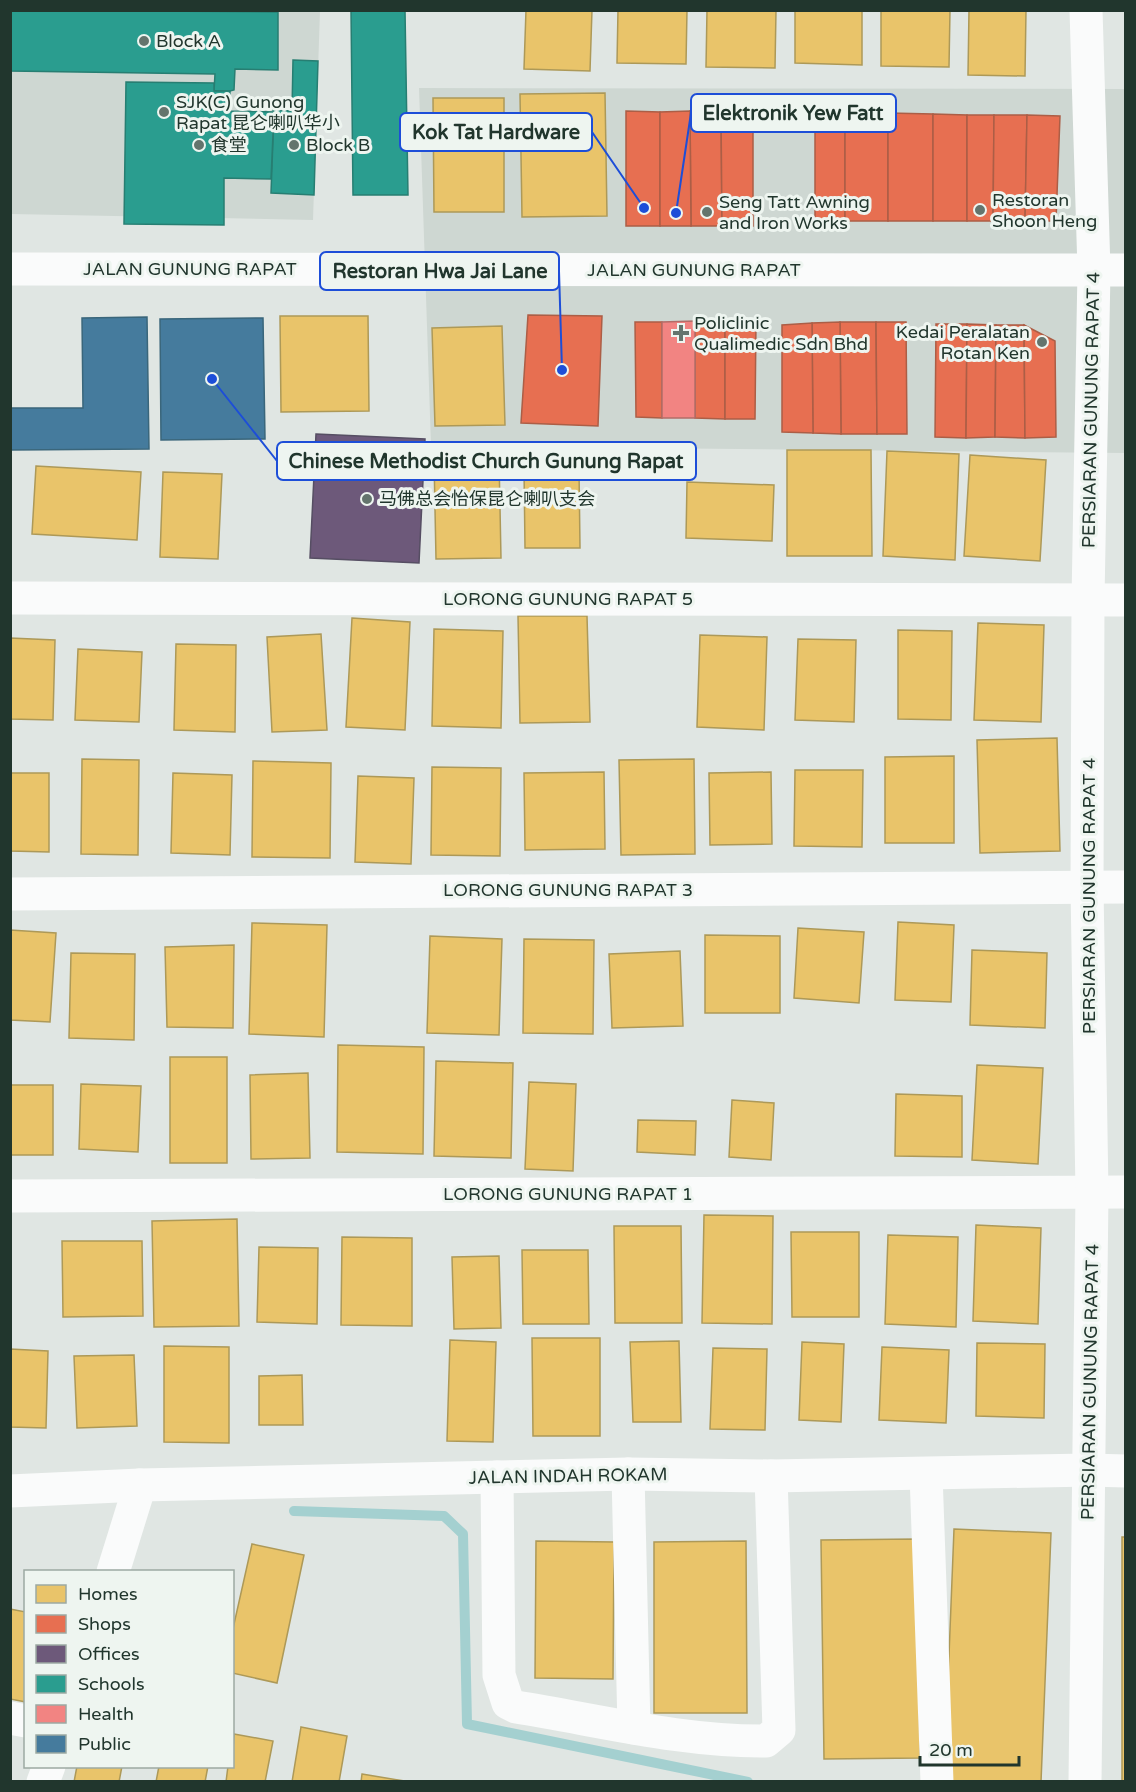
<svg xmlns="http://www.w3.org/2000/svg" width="1136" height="1792" font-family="'Varela Round','Noto Sans SC',sans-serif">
	<rect width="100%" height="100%" fill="#e0e6e3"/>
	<g fill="#ced7d2">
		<path d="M11 11H320L313 220 11 214Z"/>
		<path d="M419 88 1125 89V453L431 446Z"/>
	</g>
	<g fill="#e9c46a" stroke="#ad9958" stroke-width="1.5">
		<path d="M526 10H592L590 71 524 69Z"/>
		<path d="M618 10H687L686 64 617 63Z"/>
		<path d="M707 10H776L775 68 706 67Z"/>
		<path d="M795 10H862V65L795 63Z"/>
		<path d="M881 10H950L949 67 881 66Z"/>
		<path d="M969 10H1026L1025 76 968 75Z"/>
		<path d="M605 93 607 216 522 217 520 94Z"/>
		<path d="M433 98H504V212H434Z"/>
		<path d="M280 316H368L369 411 281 412Z"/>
		<path d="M502 326 505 425 435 426 432 328Z"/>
		<path d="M787 450H871L872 556H787Z"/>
		<path d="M887 451 959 454 955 560 883 556Z"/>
		<path d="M970 455 1046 460 1040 561 964 556Z"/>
		<path d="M499 458 501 558 436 559 434 459Z"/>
		<path d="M36 466 141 472 137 540 32 534Z"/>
		<path d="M524 469H579L580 548H525Z"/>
		<path d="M163 472 222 474 218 559 160 557Z"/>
		<path d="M687 482 774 485 772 541 686 538Z"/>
		<path d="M518 616H587L590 722 520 723Z"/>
		<path d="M352 618 410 622 405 730 346 727Z"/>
		<path d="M978 623 1044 625 1041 722 974 720Z"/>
		<path d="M434 629 503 631 501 728 432 726Z"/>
		<path d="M898 630 952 631 951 720 898 719Z"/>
		<path d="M321 634 327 730 272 732 267 637Z"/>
		<path d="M700 635 767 637 764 730 697 727Z"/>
		<path d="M10 638 55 640 53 720 10 719Z"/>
		<path d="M798 639 856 640 854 722 795 720Z"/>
		<path d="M176 644 236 645 235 732 174 730Z"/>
		<path d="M78 649 142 652 139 722 75 720Z"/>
		<path d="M1057 738 1060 851 980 853 977 740Z"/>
		<path d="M954 756V843H885V757Z"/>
		<path d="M82 759 139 760 138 855 81 854Z"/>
		<path d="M694 759 695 854 621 855 619 760Z"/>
		<path d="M253 761 331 763 330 858 252 857Z"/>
		<path d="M432 767 501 768 500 856 431 855Z"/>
		<path d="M795 770H863L862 847 794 846Z"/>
		<path d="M604 772 605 849 525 850 524 773Z"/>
		<path d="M771 772 772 844 710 845 709 773Z"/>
		<path d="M10 773H49V852L10 851Z"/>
		<path d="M173 773 232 775 230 855 171 853Z"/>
		<path d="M358 776 414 778 411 864 355 862Z"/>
		<path d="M898 922 954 925 951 1002 895 1000Z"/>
		<path d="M252 923 327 925 324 1037 249 1034Z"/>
		<path d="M798 928 864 932 859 1003 794 998Z"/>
		<path d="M10 930 56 933 50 1022 10 1020Z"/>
		<path d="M705 935 780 936V1013H705Z"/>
		<path d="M430 936 502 939 499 1035 427 1033Z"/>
		<path d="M524 939 594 940 593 1034 523 1033Z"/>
		<path d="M234 945 233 1028 167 1027 165 947Z"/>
		<path d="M972 950 1047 953 1045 1028 970 1025Z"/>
		<path d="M680 951 683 1026 612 1028 609 954Z"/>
		<path d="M71 953 135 954 134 1040 69 1038Z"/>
		<path d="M338 1045 424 1047 423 1154 337 1152Z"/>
		<rect x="170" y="1057" width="57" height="106"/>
		<path d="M436 1061 513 1063 511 1158 434 1156Z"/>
		<path d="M977 1065 1043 1068 1038 1164 972 1160Z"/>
		<path d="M308 1073 310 1158 251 1159 250 1075Z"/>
		<path d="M529 1082 576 1084 573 1171 525 1169Z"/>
		<path d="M81 1084 141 1086 138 1152 79 1149Z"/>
		<path d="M10 1085H53V1155H11Z"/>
		<path d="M896 1094 962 1096V1157L895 1156Z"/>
		<path d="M732 1100 774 1103 771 1160 729 1157Z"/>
		<path d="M638 1120 696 1121 695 1155 637 1152Z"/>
		<path d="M704 1215 773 1216 772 1324 702 1323Z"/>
		<path d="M237 1219 239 1326 154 1327 152 1221Z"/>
		<path d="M976 1225 1041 1228 1038 1324 973 1321Z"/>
		<path d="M614 1226H681L682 1323H615Z"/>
		<path d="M791 1232H859V1317H792Z"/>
		<path d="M888 1235 958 1237 956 1327 885 1324Z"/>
		<path d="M342 1237 412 1238V1326L341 1325Z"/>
		<path d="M62 1241H142L143 1316 63 1317Z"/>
		<path d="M259 1247 318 1248 317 1324 257 1322Z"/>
		<path d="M522 1250H588L589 1324H523Z"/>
		<path d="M499 1256 501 1328 454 1329 452 1257Z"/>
		<path d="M532 1338H600V1436H533Z"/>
		<path d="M450 1340 496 1342 493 1442 447 1441Z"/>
		<path d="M679 1341 681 1422H633L630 1342Z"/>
		<path d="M802 1342 844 1344 841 1422 799 1420Z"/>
		<path d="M977 1343 1045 1344 1044 1418 976 1416Z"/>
		<path d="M164 1346 229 1347V1443L164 1442Z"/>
		<path d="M882 1347 949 1350 946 1423 879 1420Z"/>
		<path d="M713 1348 767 1349 765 1430 710 1429Z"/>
		<path d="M10 1349 48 1351 46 1428 10 1427Z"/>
		<path d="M134 1355 137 1426 77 1428 74 1356Z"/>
		<path d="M302 1375 303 1425H259V1376Z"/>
		<path d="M954 1529 1051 1533 1041 1782H944Z"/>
		<rect x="1122" y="1537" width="4" height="245"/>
		<path d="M917 1539 920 1758 824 1759 821 1540Z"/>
		<path d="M536 1541 614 1542 613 1679 535 1678Z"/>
		<path d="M746 1541 747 1713H654V1542Z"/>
		<path d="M252 1544 304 1555 277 1683 232 1673V1633Z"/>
		<path d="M10 1609 26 1612V1702L10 1699Z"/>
		<path d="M301 1727 347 1736 339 1782H292Z"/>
		<path d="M234 1734 273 1741 265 1782H226L228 1766H232Z"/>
		<path d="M77 1766H122L119 1782H74Z"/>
		<path d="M159 1766H208L205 1782H156Z"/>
		<path d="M362 1774 404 1781V1782H361Z"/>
	</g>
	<g fill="#e76f51" stroke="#ac5e46" stroke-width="1.5">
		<path d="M626 111 660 112V226H626Z"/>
		<path d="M690 111 721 112 722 226H691Z"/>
		<path d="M690 111 691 226H660V112Z"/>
		<path d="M721 112H753V226H722Z"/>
		<rect x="815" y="113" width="30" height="108"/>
		<rect x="845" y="113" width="43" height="108"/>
		<path d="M888 113 933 114V221H888Z"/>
		<path d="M933 114 967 115V221H933Z"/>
		<path d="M967 115H994L993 221H967Z"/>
		<path d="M994 115H1027L1025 221H993Z"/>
		<path d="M1027 115 1060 116 1056 221H1025Z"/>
		<path d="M528 315 602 316 598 426 521 423Z"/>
		<path d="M695 321H725V419L695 418Z"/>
		<path d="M725 321H756L755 419H725Z"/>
		<path d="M635 322H662V418L636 417Z"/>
		<path d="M840 322H876L877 434H841Z"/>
		<path d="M840 322 841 434 813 433 812 323Z"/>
		<path d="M876 322H906L907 434H877Z"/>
		<path d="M812 323 813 433 782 432V325Z"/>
		<path d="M936 324H967L966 438 935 437Z"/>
		<path d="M967 324 996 325 995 437 966 438Z"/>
		<path d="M996 325H1024L1025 438 995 437Z"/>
		<path d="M1024 325 1055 341 1056 437 1025 438Z"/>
	</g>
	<path fill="#6d597a" stroke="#564e63" stroke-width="1.5" d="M316 434 425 439 419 563 310 558Z"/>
	<g fill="#2a9d8f" stroke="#277e72" stroke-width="1.5">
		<path d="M10 10 278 12V70L235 69 234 90 230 91H214L215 74 10 71Z"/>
		<path d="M351 10H405L408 195H353Z"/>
		<path d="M293 60 318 61 314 195 271 193 274 112 273 110 292 111Z"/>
		<path d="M126 82 214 83V91H230L229 111 274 112 271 179 224 178V225L124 224Z"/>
	</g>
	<path fill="#f28482" stroke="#b36d68" stroke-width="1.5" d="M695 321V418H662V322Z"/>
	<g fill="#457b9d" stroke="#3a667b" stroke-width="1.5">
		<path d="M147 317 149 449 10 450V408H83L82 318Z"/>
		<path d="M263 318 265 439 161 440 160 319Z"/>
	</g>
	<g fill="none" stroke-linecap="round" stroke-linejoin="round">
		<path stroke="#a4d0d0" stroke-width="10" d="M294 1511 444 1516 463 1534 467 1724 748 1782"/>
		<g stroke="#fafbfb" stroke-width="33">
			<path d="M10 269 1126 270"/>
			<path d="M10 598 1126 600"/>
			<path d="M10 894 1126 887"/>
			<path d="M10 1196 1126 1192"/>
			<path d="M628 1474 634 1728"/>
			<path d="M926 1474 937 1782"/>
			<path d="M497 1477 499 1675 508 1703 516 1707C598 1720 683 1742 766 1741L779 1730 771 1476"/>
			<path d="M10 1491 140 1485 628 1474 771 1476 1089 1470 1126 1471"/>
			<path d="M113 1572 140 1485"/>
			<path d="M10 1718 26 1721"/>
			<path d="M43 1782 49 1766"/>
			<path d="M1085 1782 1092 1193 1087 887 1088 600 1094 270 1086 10"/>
		</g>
	</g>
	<g fill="#64746d" stroke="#eef5f0" stroke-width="2">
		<circle cx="144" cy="41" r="6"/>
		<circle cx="164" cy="112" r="6"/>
		<circle cx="199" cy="145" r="6"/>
		<circle cx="294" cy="145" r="6"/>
		<circle cx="980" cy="210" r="6"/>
		<circle cx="707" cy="212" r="6"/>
		<path d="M678 324h6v6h6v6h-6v6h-6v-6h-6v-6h6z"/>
		<circle cx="1042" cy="342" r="6"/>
		<circle cx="367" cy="499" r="6"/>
	</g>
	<g text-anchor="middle" stroke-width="6" stroke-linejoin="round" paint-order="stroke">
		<g font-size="18" fill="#21362d" stroke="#eef5f0" text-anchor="start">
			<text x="156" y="47">Block A</text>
			<text x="176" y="108">SJK(C) Gunong<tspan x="176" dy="21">Rapat 昆仑喇叭华小</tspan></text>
			<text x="211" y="151">食堂</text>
			<text x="306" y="151">Block B</text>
			<text x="992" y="206">Restoran<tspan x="992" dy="21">Shoon Heng</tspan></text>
			<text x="719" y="208">Seng Tatt Awning<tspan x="719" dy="21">and Iron Works</tspan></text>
			<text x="694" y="329">Policlinic<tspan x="694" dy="21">Qualimedic Sdn Bhd</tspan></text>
			<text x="1030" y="338" text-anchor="end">Kedai Peralatan<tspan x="1030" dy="21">Rotan Ken</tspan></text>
			<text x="379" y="505">马佛总会怡保昆仑喇叭支会</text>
		</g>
		<g font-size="18" fill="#21362d" stroke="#eef5f0">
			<text x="190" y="275">JALAN GUNUNG RAPAT</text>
			<text x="694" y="276">JALAN GUNUNG RAPAT</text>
			<text transform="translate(1091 410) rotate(-89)" y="6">PERSIARAN GUNUNG RAPAT 4</text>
			<text x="568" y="605">LORONG GUNUNG RAPAT 5</text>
			<text x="568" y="896">LORONG GUNUNG RAPAT 3</text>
			<text transform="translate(1089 896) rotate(-90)" y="6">PERSIARAN GUNUNG RAPAT 4</text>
			<text x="568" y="1200">LORONG GUNUNG RAPAT 1</text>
			<text transform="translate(1090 1382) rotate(-89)" y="6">PERSIARAN GUNUNG RAPAT 4</text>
			<text transform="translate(568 1476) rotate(-1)" y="6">JALAN INDAH ROKAM</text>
		</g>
	</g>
	<path fill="none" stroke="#1d4ed8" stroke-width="2" d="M676 213L691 113M644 208L592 132M562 370L559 271M212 379L277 461"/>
	<g fill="#1d4ed8" stroke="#eef5f0" stroke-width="2">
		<circle cx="676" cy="213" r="6"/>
		<circle cx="644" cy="208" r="6"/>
		<circle cx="562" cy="370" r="6"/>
		<circle cx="212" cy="379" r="6"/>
	</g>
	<g fill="#eef5f0" stroke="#1d4ed8" stroke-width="2">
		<rect x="691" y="94" width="205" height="38" rx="6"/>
		<rect x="400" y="113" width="192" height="38" rx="6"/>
		<rect x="320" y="252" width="239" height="38" rx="6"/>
		<rect x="277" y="442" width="419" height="38" rx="6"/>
	</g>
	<g font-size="20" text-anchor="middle" font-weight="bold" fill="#21362d">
		<text x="793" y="120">Elektronik Yew Fatt</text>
		<text x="496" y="139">Kok Tat Hardware</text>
		<text x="440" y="278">Restoran Hwa Jai Lane</text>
		<text x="486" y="468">Chinese Methodist Church Gunung Rapat</text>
	</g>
	<rect width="1136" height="1792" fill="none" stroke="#21362d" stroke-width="24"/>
	<rect x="24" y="1570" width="210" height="198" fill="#eef5f0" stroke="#9ca9a2" stroke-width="1.5"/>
	<rect x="36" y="1585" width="30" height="18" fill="#e9c46a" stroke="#9ca9a2" stroke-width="1.5"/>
	<text x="78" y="1600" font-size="18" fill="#21362d">Homes</text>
	<rect x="36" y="1615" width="30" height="18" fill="#e76f51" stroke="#9ca9a2" stroke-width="1.5"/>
	<text x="78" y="1630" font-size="18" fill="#21362d">Shops</text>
	<rect x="36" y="1645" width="30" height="18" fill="#6d597a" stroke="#9ca9a2" stroke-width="1.5"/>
	<text x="78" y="1660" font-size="18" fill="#21362d">Offices</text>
	<rect x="36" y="1675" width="30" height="18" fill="#2a9d8f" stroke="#9ca9a2" stroke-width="1.5"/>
	<text x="78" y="1690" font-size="18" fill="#21362d">Schools</text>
	<rect x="36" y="1705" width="30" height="18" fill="#f28482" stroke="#9ca9a2" stroke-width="1.5"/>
	<text x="78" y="1720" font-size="18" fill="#21362d">Health</text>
	<rect x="36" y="1735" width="30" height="18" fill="#457b9d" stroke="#9ca9a2" stroke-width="1.5"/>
	<text x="78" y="1750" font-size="18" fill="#21362d">Public</text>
	<path d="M920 1756v9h99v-9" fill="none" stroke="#21362d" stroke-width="3"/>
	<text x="929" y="1756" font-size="18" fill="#21362d" stroke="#eef5f0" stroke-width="4.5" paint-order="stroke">20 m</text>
</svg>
